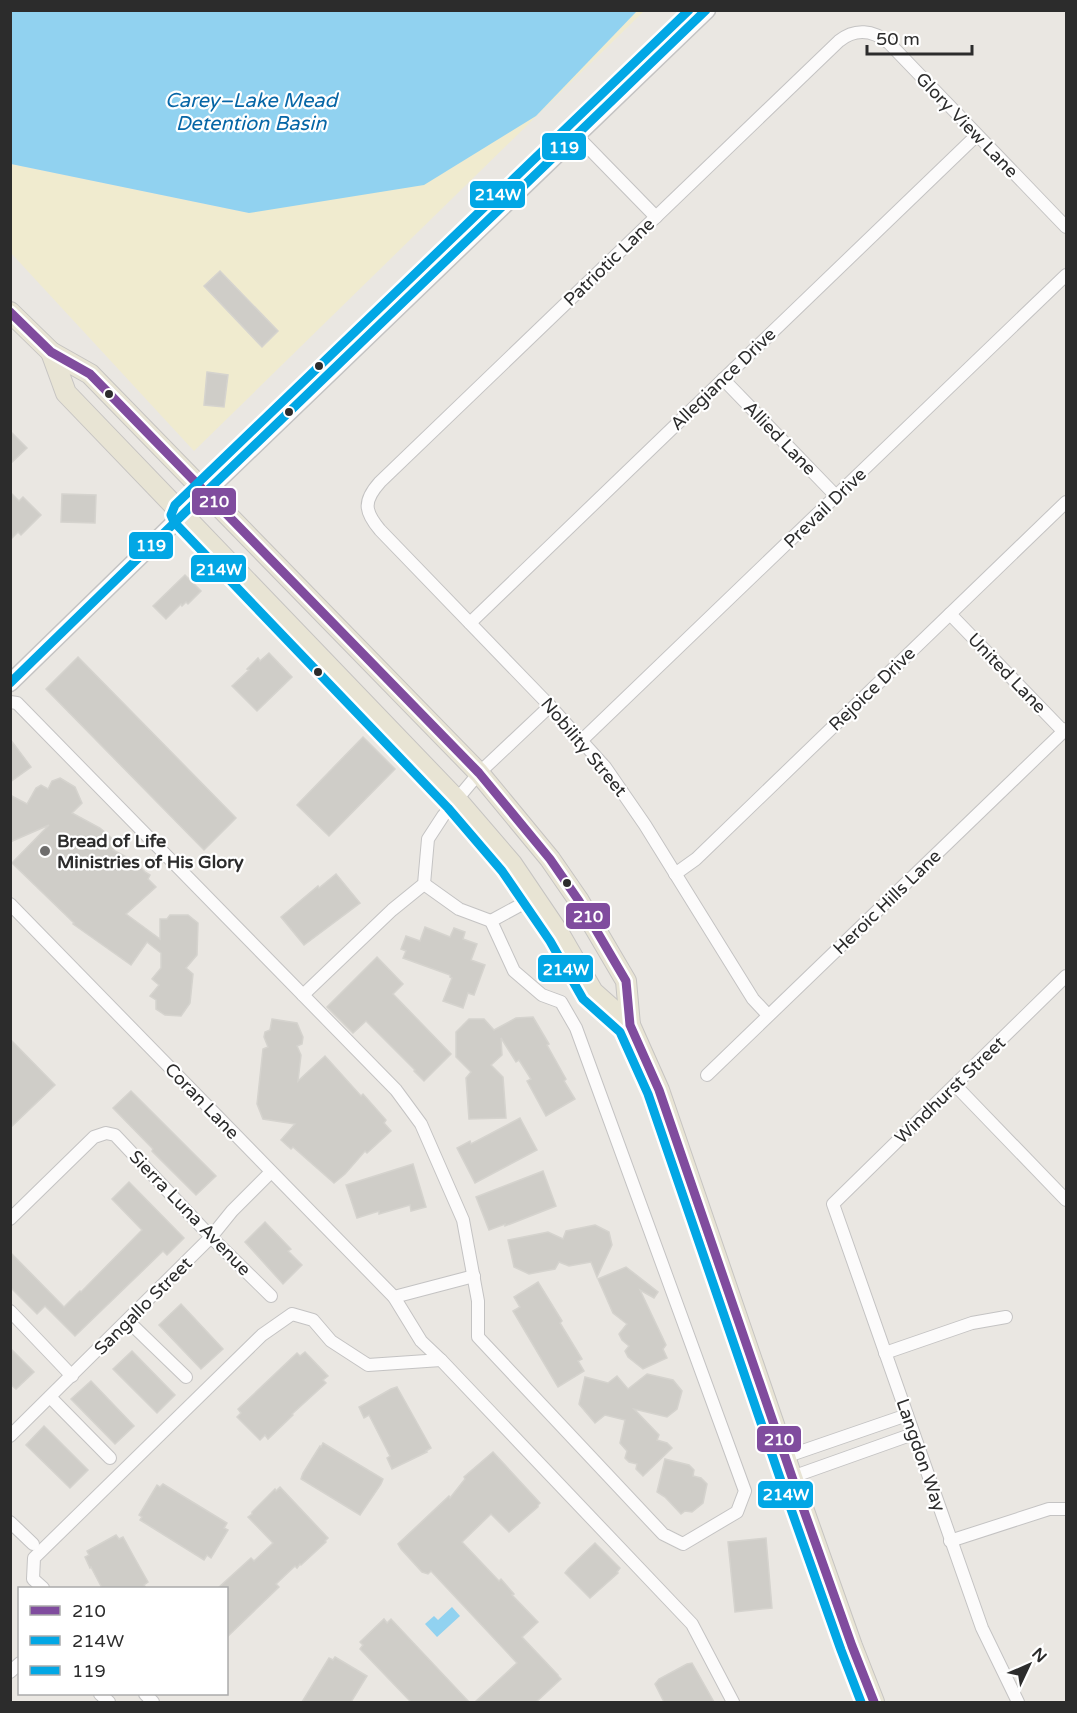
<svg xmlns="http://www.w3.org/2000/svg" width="1077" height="1713" font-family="'Varela Round',sans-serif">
	<rect width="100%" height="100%" fill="#eae7e2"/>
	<path fill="#f0ebcf" d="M637 11H644L194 451 11 253V164L249 213 536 116Z"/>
	<g fill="#91d2f0">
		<path d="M10 11 11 10 637 11 536 116 424 185 249 213 11 164Z"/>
		<path d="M452 1607 460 1616 437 1637 425 1624 434 1616 438 1620Z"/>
	</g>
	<g fill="#cfcdc8" stroke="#d5d3ce" stroke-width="1.5">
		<path d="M220 271 278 331 262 347 204 286Z"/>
		<path d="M207 372 228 375 224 407 204 405Z"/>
		<path d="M10 431 27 448 10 464Z"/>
		<path d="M10 492 19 501 23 497 41 515 21 535 18 532 10 540Z"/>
		<path d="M62 494 96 495 95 523 61 522Z"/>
		<path d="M185 575 201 591 188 604 186 602 182 606 181 604 166 619 153 606Z"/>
		<path d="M269 653 292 677 257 711 232 686 249 670 247 669 258 658 260 661Z"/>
		<path d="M78 657 236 818 204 850 46 689Z"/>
		<path d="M363 737 395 769 329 836 297 805Z"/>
		<path d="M10 739 31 767 10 782Z"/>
		<path d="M60 778 75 787 82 803 72 813 100 828 117 843 113 850 136 862 145 872 150 875 148 879 156 887 126 914 160 939V919H167L170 915H188L198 923 197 955 186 968 193 974 190 1003 181 1016 165 1015 156 1009V1000L150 996 159 985 152 979 161 968V953L147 942 131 965 73 924 74 923 12 863 49 825 10 842V795L27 804 36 788 41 785 48 789 52 781Z"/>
		<path d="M336 874 360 903 304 945 281 917 318 886 319 888Z"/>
		<path d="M425 927 450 937 454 928 465 932 463 939 477 944 471 960 485 965 474 995 468 993 463 1008 443 1001 452 978 450 977V975L403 958 406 951 401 949 406 936 420 941Z"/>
		<path d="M377 957 403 984 393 994 451 1054 424 1081 414 1071 415 1070 366 1021 353 1033 327 1007Z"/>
		<path d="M533 1017 549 1044 547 1045 566 1079 564 1081 575 1099 546 1116 527 1081 531 1079 519 1060 516 1062 501 1038 502 1055 491 1065 503 1077 506 1118 469 1119 466 1078 471 1072 456 1057V1032L469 1019H484L494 1030 516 1018Z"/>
		<path d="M272 1019 297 1023 303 1037 302 1044 297 1046 301 1055 298 1081 325 1056 361 1096 363 1094 386 1120 384 1123 391 1131 367 1153 365 1151 345 1174 334 1183 293 1147 291 1149 281 1140 295 1124 263 1119 257 1104 263 1049 268 1047 264 1037 265 1032 270 1030Z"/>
		<path d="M10 1039 55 1085 10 1128Z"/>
		<path d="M131 1091 216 1176 196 1195 152 1151 153 1149 113 1108Z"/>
		<path d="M520 1118 537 1150 475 1183 457 1148 470 1141 471 1144Z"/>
		<path d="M413 1164 426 1207 411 1211 410 1205 379 1214V1211L357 1218 346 1185Z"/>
		<path d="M543 1171 556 1206 505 1226V1224L489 1230 476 1197Z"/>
		<path d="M129 1182 184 1238 167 1255 163 1251 75 1336 45 1306 37 1314 10 1287V1252L64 1307 80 1291 81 1292 142 1230 112 1199Z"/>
		<path d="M265 1222 291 1249 288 1251 302 1265 283 1284 245 1242Z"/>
		<path d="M595 1225 609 1232 612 1245 597 1277 591 1262 569 1266 559 1262 555 1269 529 1274 514 1267 508 1240 548 1232 563 1239 566 1231Z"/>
		<path d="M626 1267 658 1292 654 1298 640 1290 666 1345 663 1349 667 1358 643 1369 628 1357 625 1351 629 1346 622 1340 619 1334 627 1324 613 1313 598 1279Z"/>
		<path d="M538 1282 562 1321 560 1323 582 1359 578 1361 584 1371 558 1387 513 1311 520 1307 514 1297Z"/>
		<path d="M181 1304 223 1349 201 1369 159 1325Z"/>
		<path d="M10 1348 34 1372 16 1389 10 1384Z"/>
		<path d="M132 1351 175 1395 157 1413 113 1369Z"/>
		<path d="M305 1352 328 1376 323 1380 326 1383 292 1414 293 1415 268 1439 265 1435 260 1440 237 1417 241 1413 238 1409 297 1353 300 1356Z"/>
		<path d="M647 1374 673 1380 682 1391 677 1409 667 1417 634 1409 659 1435 657 1440 667 1443 672 1448 643 1476 636 1469 637 1464 629 1462 625 1458 627 1451 620 1443 625 1420 605 1415 595 1423 579 1404 585 1377 608 1383 617 1376 628 1389Z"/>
		<path d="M91 1381 134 1426 115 1444 71 1399Z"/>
		<path d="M397 1387 431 1448 426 1451 427 1452 392 1469 387 1458 390 1456 369 1415 364 1418 359 1407 391 1389Z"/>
		<path d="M44 1426 88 1470 70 1488 26 1445Z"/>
		<path d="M323 1443 383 1479 381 1484 360 1515 301 1479 303 1473 320 1446 321 1447Z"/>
		<path d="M493 1452 540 1503 538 1505V1507L509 1532 491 1514 462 1542 499 1581 501 1579 514 1594 512 1595 538 1622 522 1637 558 1675V1676L561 1679 536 1702H475L517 1663 431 1571 428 1574 422 1572 401 1549 398 1544 449 1496 450 1498 465 1479 464 1477Z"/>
		<path d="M665 1459 689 1465 694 1470 693 1476 701 1478 707 1484 703 1503 692 1512 685 1511 681 1514 665 1497 657 1492Z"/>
		<path d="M163 1484 227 1523 224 1528 228 1530 211 1558 207 1555 204 1560 140 1520 142 1517 139 1515 157 1485 160 1487Z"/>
		<path d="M280 1487 328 1538 325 1541 326 1542 301 1565 300 1564 297 1568 295 1566 276 1584 279 1587 226 1638V1588H218L251 1558 254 1561 273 1543 248 1517 252 1514V1512L275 1489 276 1491Z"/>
		<path d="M116 1535 119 1539 123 1537 134 1557 148 1582 144 1585 146 1588H102L91 1567 90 1568 85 1557 89 1555 87 1551Z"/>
		<path d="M766 1538 772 1608 735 1612 728 1542Z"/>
		<path d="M595 1543 620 1568 617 1572 618 1573 590 1598 565 1573 568 1569Z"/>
		<path d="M384 1619 387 1623 391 1619 469 1702H411L360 1649 363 1645 360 1642Z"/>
		<path d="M335 1657 367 1676 351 1702H302L329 1658 333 1660Z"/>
		<path d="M692 1663 714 1702H664L655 1684 659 1679 687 1664Z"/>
	</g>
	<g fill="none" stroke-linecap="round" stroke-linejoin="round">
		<defs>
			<g id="street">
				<path d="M577 136 656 217"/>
				<path d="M723 379 837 497"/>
				<path d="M950 614 1064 732"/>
				<path d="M470 623 977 135"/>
				<path d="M10 702 17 703 396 1090 421 1124 463 1220 478 1301V1337L663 1534 683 1544 737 1512 745 1491 576 1028 561 1002 542 995 514 971 491 921 535 897"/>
				<path d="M582 740 1066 275"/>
				<path d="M675 874 696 859 1066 502"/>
				<path d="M424 884 459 909 491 921"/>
				<path d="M10 904 394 1297 421 1341 441 1360"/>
				<path d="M303 995 392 910 424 884 428 839 443 816 479 773 550 706"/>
				<path d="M768 1015 753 999 645 825 605 767 550 706 380 530C364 511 363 501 380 482L839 41C855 28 873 30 889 43L1066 227"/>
				<path d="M707 1075 1066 729"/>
				<path d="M955 1085 1066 1200"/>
				<path d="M10 1219 94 1137 106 1133 115 1135 211 1237 271 1296"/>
				<path d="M394 1297 474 1276"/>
				<path d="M10 1311 72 1376"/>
				<path d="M128 1321 186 1377"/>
				<path d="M885 1353 972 1323 1006 1317"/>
				<path d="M50 1397 110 1458"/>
				<path d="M10 1436 211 1237 232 1211 271 1172"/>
				<path d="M785 1457 907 1415"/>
				<path d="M792 1477 913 1434"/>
				<path d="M10 1522 33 1544"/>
				<path d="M950 1541 1049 1509H1066"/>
				<path d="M43 1588 33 1579 34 1558 262 1335 292 1314 313 1320 331 1341 368 1365 441 1360 692 1624 733 1702"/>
				<path d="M10 1672 20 1663"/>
				<path d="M100 1694 109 1702"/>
				<path d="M145 1694 153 1702"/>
				<path d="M1018 1702 982 1628 833 1204 1066 976"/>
			</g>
			<path id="secondary" d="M10 683 205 493 707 10"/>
			<g id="primary">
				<path d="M10 312 51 352 90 374 479 773 550 859 579 901 626 981 630 1025 659 1090 792 1477 852 1646 874 1702"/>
				<path d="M51 352 66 393 457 800 512 864 560 935 593 992 630 1025"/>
			</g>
		</defs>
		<use href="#street" stroke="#c4c3c3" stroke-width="14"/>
		<use href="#secondary" stroke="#c4c3c3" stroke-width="19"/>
		<use href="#primary" stroke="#c6c4c2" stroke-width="22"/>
		<use href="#street" stroke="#fcfbfb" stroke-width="12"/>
		<use href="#secondary" stroke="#fcfbfb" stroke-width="16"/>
		<use href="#primary" stroke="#e8e4d4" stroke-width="20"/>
		<defs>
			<path id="bus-1" d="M10 312 51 352 90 374 479 773 550 859 579 901 626 981 630 1025 659 1090 792 1477 852 1646 874 1702"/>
			<path id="bus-2" d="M689 10 175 505 171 515 174 522 448 808 502 871 550 941 583 999 620 1032 648 1094 781 1481 841 1650 861 1702"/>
			<path id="bus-3" d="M10 683 205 493 706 10"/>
		</defs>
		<use href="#bus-1" stroke="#fff" stroke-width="14"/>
		<use href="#bus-2" stroke="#fff" stroke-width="14"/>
		<use href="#bus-3" stroke="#fff" stroke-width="14"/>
		<use href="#bus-1" stroke="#804c9e" stroke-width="9"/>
		<use href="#bus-2" stroke="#02a7e5" stroke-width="9"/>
		<use href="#bus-3" stroke="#02a7e5" stroke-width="9"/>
	</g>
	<g fill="#2c2c2c" stroke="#fff" stroke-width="2">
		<circle cx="319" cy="366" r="5"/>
		<circle cx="109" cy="394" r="5"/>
		<circle cx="289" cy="412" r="5"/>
		<circle cx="318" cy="672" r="5"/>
		<circle cx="567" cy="883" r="5"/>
	</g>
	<circle fill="#6e6d6c" stroke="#fff" stroke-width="2" cx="45" cy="851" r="6"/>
	<g text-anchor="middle" stroke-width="4.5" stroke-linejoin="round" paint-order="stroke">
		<g font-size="18" fill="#2c2c2c" stroke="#fff">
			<text transform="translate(967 125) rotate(46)" y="6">Glory View Lane</text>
			<text transform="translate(609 262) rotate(-44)" y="6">Patriotic Lane</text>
			<text transform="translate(723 379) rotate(-44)" y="6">Allegiance Drive</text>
			<text transform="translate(780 438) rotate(46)" y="6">Allied Lane</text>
			<text transform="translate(825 508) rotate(-44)" y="6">Prevail Drive</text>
			<text transform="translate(1007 673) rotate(46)" y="6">United Lane</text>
			<text transform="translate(872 689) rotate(-44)" y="6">Rejoice Drive</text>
			<text transform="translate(584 747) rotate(50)" y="6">Nobility Street</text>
			<text transform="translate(887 902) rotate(-44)" y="6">Heroic Hills Lane</text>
			<text transform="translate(950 1090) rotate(-44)" y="6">Windhurst Street</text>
			<text transform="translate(202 1101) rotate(46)" y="6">Coran Lane</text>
			<text transform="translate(190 1213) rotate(46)" y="6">Sierra Luna Avenue</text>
			<text transform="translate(143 1306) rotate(-45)" y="6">Sangallo Street</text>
			<text transform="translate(921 1455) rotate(71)" y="6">Langdon Way</text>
		</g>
		<g font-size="18" font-weight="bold" fill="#2c2c2c" stroke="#fff" text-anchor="start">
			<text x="57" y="847">Bread of Life<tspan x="57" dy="21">Ministries of His Glory</tspan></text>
		</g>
		<g font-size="20" font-style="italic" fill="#0666a6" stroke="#fff">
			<text x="251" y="107">Carey–Lake Mead<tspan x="251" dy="23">Detention Basin</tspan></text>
		</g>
	</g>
	<g stroke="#fff" stroke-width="2">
		<rect x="541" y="132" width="46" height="29" rx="6" fill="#02a7e5"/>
		<rect x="469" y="180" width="57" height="29" rx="6" fill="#02a7e5"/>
		<rect x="191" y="487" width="46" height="29" rx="6" fill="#804c9e"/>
		<rect x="128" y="531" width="46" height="29" rx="6" fill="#02a7e5"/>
		<rect x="190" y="554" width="57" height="29" rx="6" fill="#02a7e5"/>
		<rect x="565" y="902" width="46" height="28" rx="6" fill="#804c9e"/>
		<rect x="537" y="954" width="57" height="29" rx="6" fill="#02a7e5"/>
		<rect x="756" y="1425" width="46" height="28" rx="6" fill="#804c9e"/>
		<rect x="757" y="1480" width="57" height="29" rx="6" fill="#02a7e5"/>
	</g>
	<g font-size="16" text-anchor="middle" font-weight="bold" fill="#fff">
		<text x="564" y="153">119</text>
		<text x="498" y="200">214W</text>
		<text x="214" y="507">210</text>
		<text x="151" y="551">119</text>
		<text x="219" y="575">214W</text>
		<text x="588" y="922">210</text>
		<text x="566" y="975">214W</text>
		<text x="779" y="1445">210</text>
		<text x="786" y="1500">214W</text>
	</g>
	<rect width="1077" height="1713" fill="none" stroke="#2c2c2c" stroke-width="24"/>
	<rect x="18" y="1587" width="210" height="108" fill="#ffffff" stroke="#ababab" stroke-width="1.5"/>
	<rect x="30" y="1606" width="30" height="9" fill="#804c9e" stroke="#ababab" stroke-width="1.5"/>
	<text x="72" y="1617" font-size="18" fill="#2c2c2c">210</text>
	<rect x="30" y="1636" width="30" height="9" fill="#02a7e5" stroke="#ababab" stroke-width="1.5"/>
	<text x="72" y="1647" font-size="18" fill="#2c2c2c">214W</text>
	<rect x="30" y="1666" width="30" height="9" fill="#02a7e5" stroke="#ababab" stroke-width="1.5"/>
	<text x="72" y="1677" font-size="18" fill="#2c2c2c">119</text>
	<g transform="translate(1029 1665) rotate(46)" stroke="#ffffff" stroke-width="4.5" paint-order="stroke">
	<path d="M0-4.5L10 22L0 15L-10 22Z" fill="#2c2c2c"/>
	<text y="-9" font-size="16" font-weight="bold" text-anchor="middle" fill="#2c2c2c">N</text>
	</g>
	<path d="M867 45v9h105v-9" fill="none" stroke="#2c2c2c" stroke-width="3"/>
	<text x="876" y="45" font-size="18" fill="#2c2c2c" stroke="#ffffff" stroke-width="4.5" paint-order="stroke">50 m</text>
</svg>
